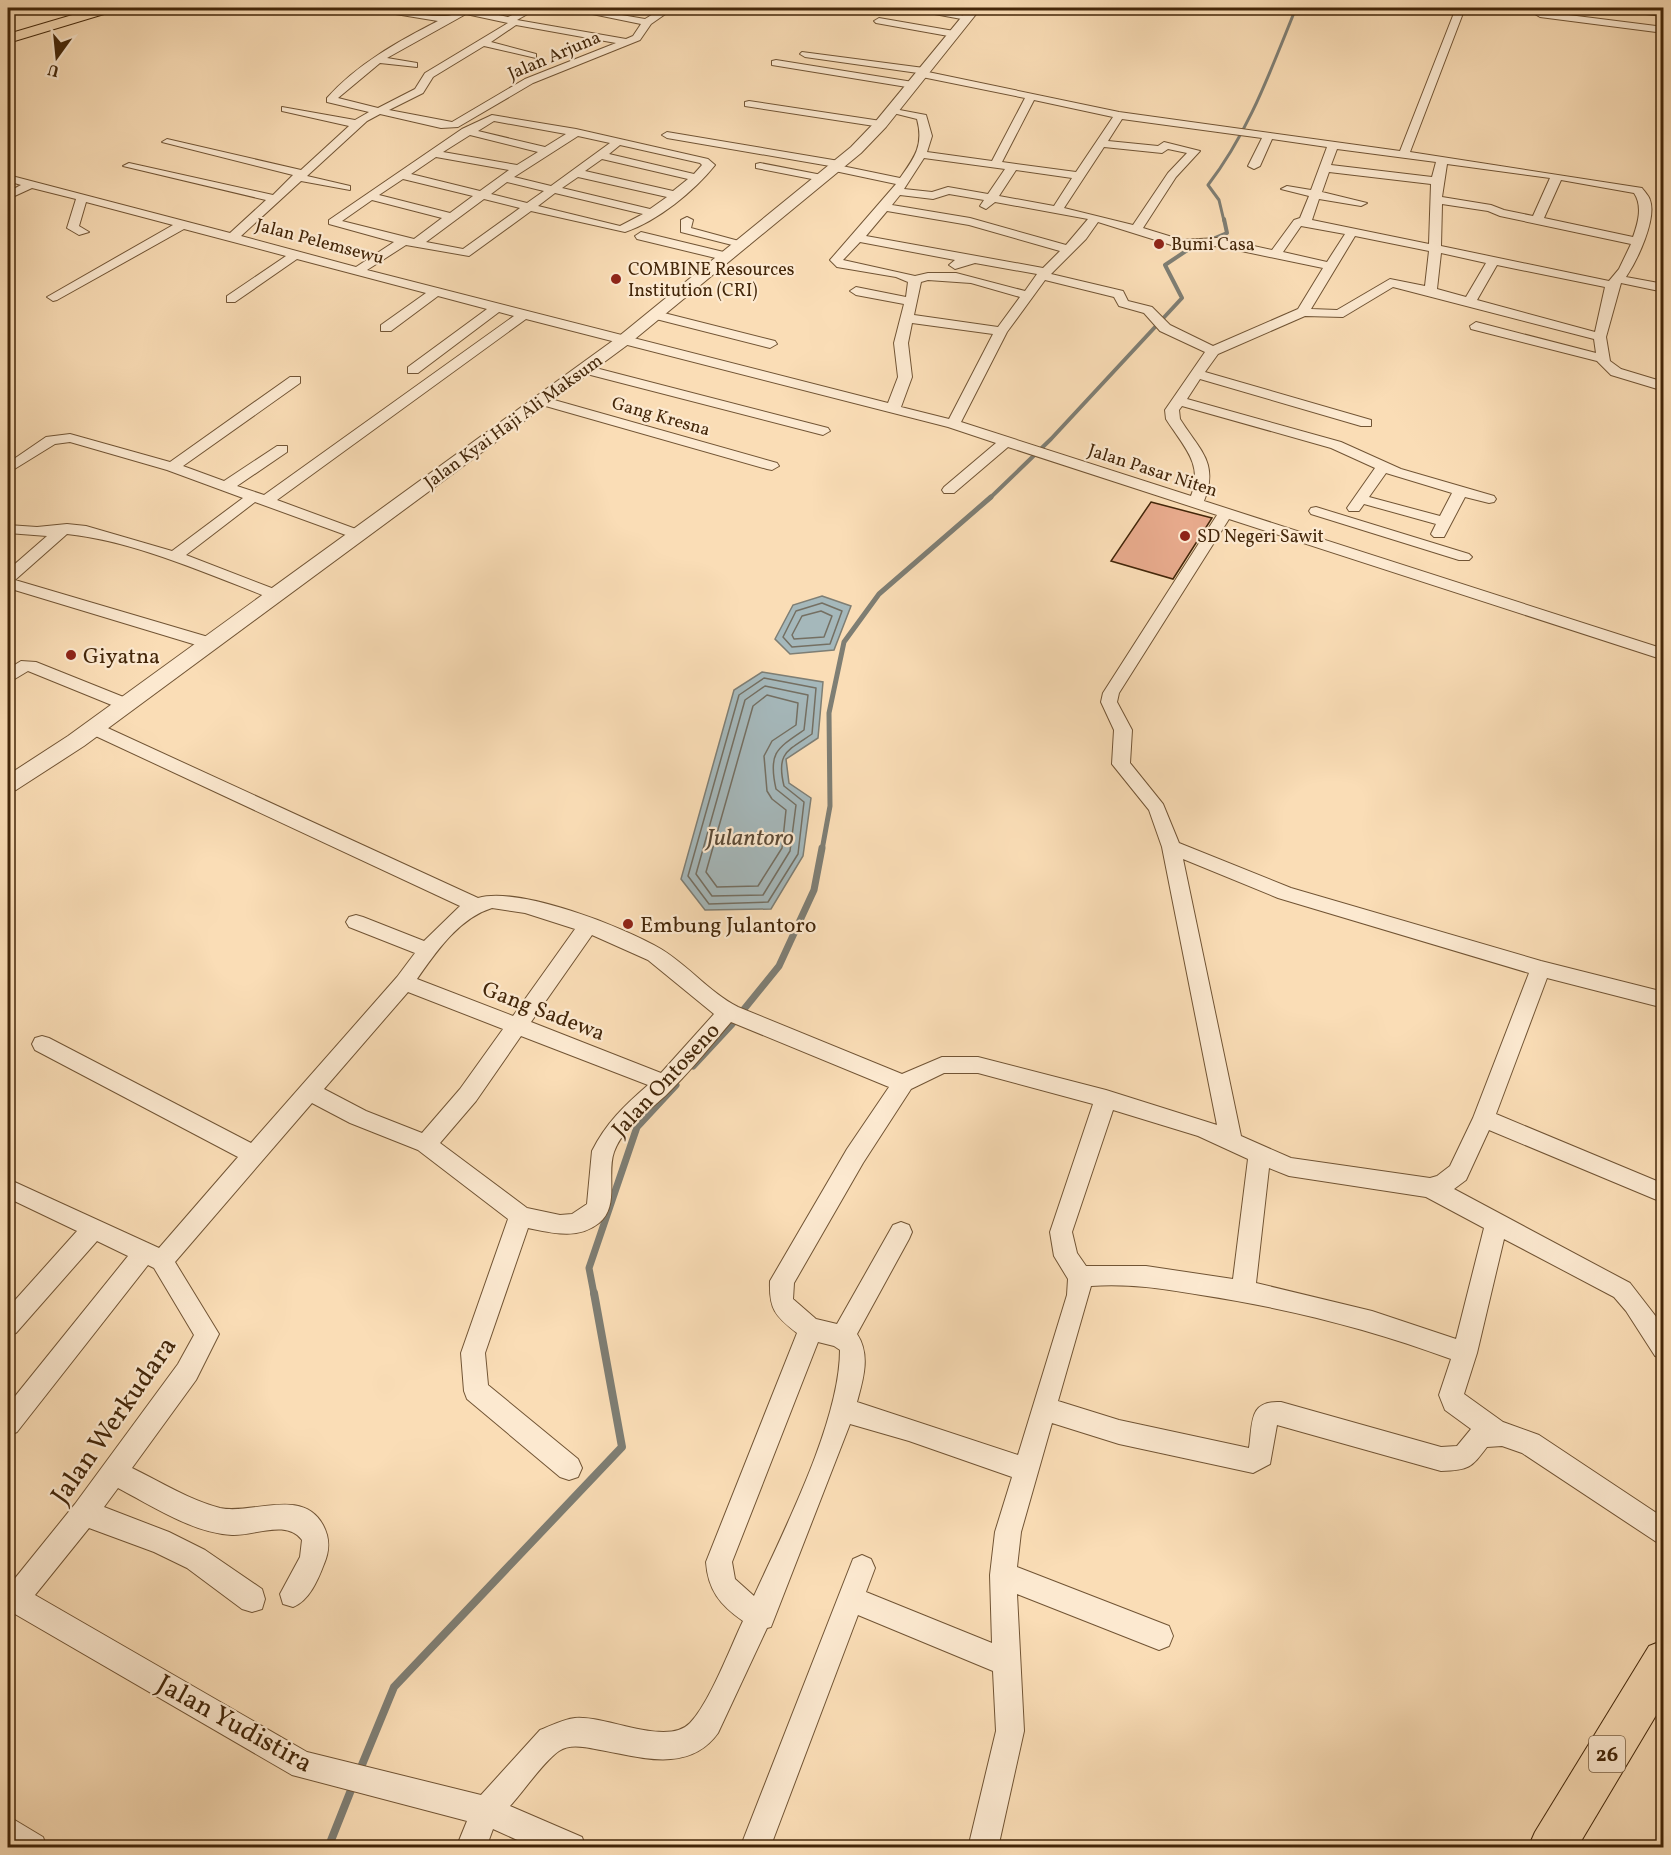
<svg xmlns="http://www.w3.org/2000/svg" width="1671" height="1855" font-family="Vollkorn,serif">
	<rect width="100%" height="100%" fill="#faddb6"/>
	<filter id="stains"><feTurbulence type="fractalNoise" baseFrequency=".00333" numOctaves="4"/><feColorMatrix values="0 0 0 0 .2 0 0 0 0 .09 0 0 0 0 .02 0 0 0 .5 -.17"/></filter>
	<radialGradient id="worn" r=".72"><stop offset=".6" stop-color="#630" stop-opacity="0"/><stop offset="1" stop-color="#630" stop-opacity=".3"/></radialGradient>
	<g fill="#a5b8bb" stroke="#7e7e74" stroke-width="1.5">
		<path d="M822 596 851 606 834 650 790 654 775 639 793 605Z"/>
		<path d="M762 672 823 682 818 738 786 759 789 783 811 798 803 856 771 909 705 910 681 879 734 690Z"/>
	</g>
	<g fill="none" stroke-linecap="round" stroke-linejoin="round">
		<g stroke="#746f62" stroke-width="1.5">
			<path d="M822 603 842 611 830 644 792 647 783 637 796 611Z"/>
			<path d="M821 611 832 616 824 637 794 639 792 635 802 616Z"/>
			<path d="M764 678 816 688 812 734C787 751 776 753 784 786L804 802 798 854 768 902 709 904 688 876 739 695Z"/>
			<path d="M765 686 808 695 804 730C776 749 768 753 776 789L796 805 790 851 763 895 712 896 696 874 745 700Z"/>
			<path d="M767 695 798 703 796 725 772 741 764 756 767 791 772 799 786 810 782 848 758 886 717 887 706 872 753 706Z"/>
		</g>
		<path stroke="#7e7e74" stroke-width="3" d="M1224 221 1219 200 1208 185C1249 132 1271 69 1296 8"/>
		<g stroke="#7e7e74" stroke-width="4">
			<path d="M1208 241 1227 233 1224 219"/>
			<path d="M990 498 1051 439 1182 298 1165 265 1195 245"/>
		</g>
		<path stroke="#7e7e74" stroke-width="5" d="M822 850 830 806 829 713 844 642 879 594 991 497"/>
		<g stroke="#7e7e74" stroke-width="7">
			<path d="M693 1066 732 1024 779 966 814 890 822 848"/>
			<path d="M594 1294 589 1268 637 1127 676 1085"/>
		</g>
		<g stroke="#7e7e74" stroke-width="8">
			<path d="M359 1772 394 1687 622 1447 594 1293"/>
			<path d="M328 1848 353 1785"/>
		</g>
	</g>
	<path fill="#e7aa8c" stroke="#432609" stroke-width="1.5" d="M1151 502 1212 518 1173 579 1111 561Z"/>
	<g fill="none" stroke-linecap="round" stroke-linejoin="round">
		<defs>
			<g id="minor">
				<path d="M359 8C388 5 416 17 445 16 456 16 464 8 476 8L475 10 508 17 527 8H538L517 20 626 39 633 36 641 24 563 8H581L645 19 663 8H674L651 24 640 40 533 83 458 127 441 128 380 114 367 121 307 176 350 186V190L301 181 241 236 356 267 394 242 329 224V220L462 129 492 115 576 129 708 159 715 165C694 191 658 221 625 232L531 211 469 256 406 245 367 270 888 403 898 377 894 343 904 304 856 295 850 291 856 287 906 297 908 282 896 277 837 267 830 260 896 184 830 170V166L667 138 662 135 667 132 839 161 845 164 842 166 900 178C915 157 924 145 917 119L889 112V108L926 115 932 136 927 152 992 161 1025 98 922 77 918 73 805 57 800 54 802 52 924 68 928 72 1119 112 1400 151 1456 8H1465L1410 152 1642 188C1644 191 1649 196 1650 200 1657 219 1637 261 1626 277L1664 284V292L1621 283 1606 337 1610 361 1621 369 1664 382V391L1611 375 1597 361 1471 329 1470 326 1476 322 1596 353 1594 339 1393 287 1343 317 1305 316 1218 354 1205 372 1371 420V426H1361L1200 379 1187 399 1341 442 1401 469 1494 496 1496 499 1494 502 1489 503 1465 497 1444 537H1434L1431 534 1436 524 1364 504 1359 511H1349L1347 508 1375 468 1331 448 1182 406 1179 410 1180 419C1200 451 1219 462 1204 501L1664 649V660L1229 519 1119 693 1117 702 1132 730 1130 763 1163 804 1179 843 1291 888 1541 961 1664 992V1008L1547 978 1496 1114 1664 1184V1203L1489 1130 1466 1180 1454 1189 1630 1283 1664 1327V1359L1655 1356 1626 1311 1614 1297 1504 1239 1477 1353 1464 1394 1503 1422 1539 1435 1664 1518V1547L1522 1453 1502 1446 1487 1447C1471 1468 1469 1470 1441 1471L1277 1425 1270 1464 1253 1473 1119 1444 1052 1423 1021 1532 1017 1567 1169 1626 1173 1636 1169 1646 1159 1650 1017 1594 1024 1731 998 1848H968L996 1731 993 1671 858 1615 770 1848H740L853 1559 862 1555 871 1559 875 1568 866 1592 992 1643 990 1575 995 1532 1012 1477 909 1441 850 1424 771 1627 767 1628 718 1733C688 1775 637 1756 595 1749 583 1747 570 1744 559 1751 545 1760 522 1793 510 1806L582 1837 586 1848H535L493 1829 486 1848H456L467 1821 292 1775 8 1610V1587L75 1504 178 1364 194 1335 154 1268 148 1265 17 1432 8 1436V1405L128 1256 97 1241 16 1333 8 1336V1308L77 1231 8 1198V1179L159 1248 238 1157 35 1050 32 1044 35 1038 42 1036 49 1038 251 1143 397 977 415 953 349 927 346 922 349 917 356 915 363 917 424 941 460 906 87 732 84 728 87 724H99L478 898C519 886 624 927 661 949 689 966 709 992 738 1007L902 1074 942 1057H978L1106 1090 1217 1125 1162 847 1149 810 1112 764 1114 730 1101 702 1103 693 1217 515 1008 447 954 493H944L942 490 944 487 996 443 948 427 526 319 277 500 364 532 367 535 364 538H354L255 502 186 555 282 592 284 595 282 598H270C208 574 134 541 67 534L15 580 215 639 217 643 215 647H203L8 588V570L47 536 8 533V525L37 527 67 524 86 526 172 551 243 498 167 470 70 442 55 444 8 473V463L46 437 70 434 170 462 290 377H300V383L183 466 224 481 277 446H287V452L237 486 264 495 514 316 499 312 418 373H408V367L487 309 438 296 391 331H381V325L426 293 297 259 235 302H227V296L286 256 184 229 57 300 53 301 47 297 173 225 86 202 79 226 89 232 79 235 67 228 76 199 32 188 8 199V192L21 185 8 181V175L230 233 266 200 123 166 129 163 273 195 293 175 162 142 167 139 301 170 349 126 282 111V107L355 120 369 112 327 102V98C357 64 399 41 438 21ZM466 14 508 23 425 73 415 89 378 108 338 98 380 63 417 67V63L387 58ZM516 25 616 43 525 79 452 122 389 110 423 93 433 77 484 46 536 58V54L491 42ZM1034 100 1113 117 1076 172 1002 162ZM1122 119 1262 138 1248 166 1254 169 1260 166 1272 139 1327 147 1311 190 1287 186 1281 189 1309 196 1300 218 1294 220 1272 250 1217 238 1182 240 1143 228 1176 177 1200 151 1164 142 1158 146 1108 141ZM494 121 566 134 545 147 478 131ZM470 135 538 152 517 165 443 152ZM578 136 610 143 551 186 514 177ZM620 145 700 163 702 165 694 174 609 154ZM1104 147 1162 153 1168 149 1187 153 1168 173 1133 225 1064 208ZM1337 149 1436 162 1432 177 1331 165ZM436 157 509 170 480 191 411 174ZM924 158 1005 169 988 194 948 187 932 192 904 189ZM602 159 688 179 673 191 585 171ZM1447 164 1550 178 1533 216 1504 210 1491 205 1442 197ZM1016 170 1072 178 1054 206 999 196ZM1329 172 1431 184 1429 244 1312 220 1319 199 1361 206 1367 203 1322 192ZM578 177 667 197 650 209 562 188ZM403 179 473 196 450 213 379 195ZM1561 180 1634 193C1643 206 1638 223 1633 237L1544 218ZM507 182 544 191 527 203 491 194ZM555 193 643 214 620 226 538 206ZM949 194 984 200 980 206 986 209 995 202 1088 219 1066 245 970 218 892 205 900 195 933 199ZM484 199 520 208 463 249 426 242ZM372 200 442 218 414 239 342 221ZM1442 204 1488 211 1500 216 1631 244 1619 269 1609 281 1441 246ZM887 211 969 225 1060 251 1043 268 866 236ZM1098 222 1181 248 1217 246 1323 268 1298 309 1213 346 1170 325 1152 307 1128 301 1123 291 1051 274 1086 239ZM1301 226 1345 234 1327 262 1283 252ZM1355 236 1429 251 1425 286 1390 279 1337 310 1311 309ZM860 242 955 260 949 265 955 269 975 263 1037 274 1025 291 956 273H928L915 276 843 260ZM1441 253 1486 263 1466 297 1437 289ZM1497 265 1605 287 1595 332 1477 300ZM928 280 971 283 1020 297 998 327 914 315 921 282ZM1045 280 1114 297 1119 306 1144 313 1160 331 1205 352 1165 410 1166 419C1183 446 1204 464 1191 496L961 422 1007 332ZM912 323 993 334 949 419 901 407 912 377 908 343ZM1386 473 1452 493 1440 516 1369 497ZM1183 859 1278 898 1529 973 1473 1118 1450 1166 1437 1176 1430 1178 1291 1158 1241 1136ZM492 908 525 913 575 929 513 1016 417 979C436 952 459 918 492 908ZM592 935 648 960 714 1014 661 1073 531 1022ZM408 992 503 1029 460 1089 422 1133 366 1111 324 1089ZM731 1022 889 1087 847 1149 770 1281C769 1309 775 1316 797 1333L706 1562C708 1590 720 1605 743 1621 730 1648 710 1702 690 1723 667 1747 605 1715 575 1718 564 1719 550 1726 540 1730L481 1795 307 1752 35 1595 89 1528 154 1552 187 1568 242 1609 252 1612 262 1609 265 1599 262 1589 205 1550 169 1532 104 1507 118 1488C152 1506 193 1533 232 1535 254 1536 287 1519 302 1540L300 1557 280 1594 283 1604 293 1607C309 1601 318 1580 324 1564 330 1550 330 1538 323 1525 302 1487 252 1515 220 1508 189 1500 161 1482 132 1468L196 1380 219 1334 175 1262 312 1103 350 1123 418 1150 508 1219 461 1353 464 1391 467 1399 560 1477 569 1480 578 1477 582 1468 578 1459 488 1385 485 1353 528 1228C552 1233 578 1240 599 1223 620 1206 606 1174 614 1152 624 1124 654 1109 673 1088 694 1067 712 1044 731 1022ZM521 1036 648 1085C625 1105 606 1123 592 1151L587 1204 572 1214 560 1215 527 1208 440 1143 476 1101ZM944 1073H978L1093 1104 1050 1232 1054 1256 1068 1279 1067 1295 1018 1455 857 1402C863 1380 871 1355 857 1334L909 1239 912 1232 909 1225 901 1222 893 1225 837 1324 816 1319 793 1299 794 1283 863 1163 911 1089ZM1113 1110 1198 1136 1248 1159 1233 1279 1146 1266H1086L1077 1253 1072 1232ZM1269 1168 1289 1176 1426 1197 1484 1228 1456 1339 1372 1311 1256 1283ZM1091 1286C1128 1283 1165 1289 1201 1295 1286 1308 1370 1329 1451 1359L1439 1395 1445 1410 1471 1429 1457 1446 1441 1447 1281 1402C1248 1400 1253 1423 1249 1448L1119 1420 1058 1401ZM818 1342 834 1346 840 1350C840 1421 784 1530 754 1596L735 1579 732 1562Z"/>
				<path d="M902 8H922L972 17 967 20Z"/>
				<path d="M1535 8H1544L1545 12 1664 27V33L1540 17 1535 14Z"/>
				<path d="M1613 8 1664 10V16L1618 11Z"/>
				<path d="M879 18 954 31 959 34 954 37 876 23 874 21Z"/>
				<path d="M776 60 913 82 918 85 913 88 772 65V61Z"/>
				<path d="M749 101 881 121 886 124 881 127 745 106V102Z"/>
				<path d="M760 163 822 175 828 178 822 181 756 168V164Z"/>
				<path d="M687 217 693 220 691 228 750 244 744 248 681 232V220Z"/>
				<path d="M641 232 732 254 734 257 728 261 637 239 635 236Z"/>
				<path d="M656 311 775 341 777 344 770 348 652 318V312Z"/>
				<path d="M584 365 828 428 830 431 823 435 579 372 577 369Z"/>
				<path d="M540 396 777 463 779 466 772 470 767 469 535 403 533 400Z"/>
				<path d="M1316 507 1469 554 1472 557 1469 560H1459L1311 514 1309 511 1311 508Z"/>
				<path d="M21 661 36 662 131 700 134 704 125 710 119 708 28 671 8 683V669Z"/>
				<path d="M8 1816 43 1837 47 1848H8Z"/>
			</g>
			<path id="tertiary" d="M969 8H981L886 127 861 153 630 343 84 746 16 790 8 792V775L68 736 618 337 851 147 876 121Z"/>
			<g id="primary">
				<path d="M96 8H116L114 11 8 43V34Z"/>
				<path d="M1664 1640V1702L1577 1848H1528L1535 1832 1649 1646Z"/>
			</g>
		</defs>
		<use href="#minor" stroke="#715434" stroke-width="2"/>
		<use href="#tertiary" stroke="#715434" stroke-width="2"/>
		<use href="#primary" stroke="#432609" stroke-width="2"/>
		<use href="#minor" fill="#fce9d0" fill-rule="evenodd"/>
		<use href="#tertiary" fill="#fce9d0" fill-rule="evenodd"/>
		<use href="#primary" fill="#faddb6" fill-rule="evenodd"/>
	</g>
	<g fill="#8f2418" stroke="#fce9d0" stroke-width="2">
		<circle cx="1159" cy="244" r="6"/>
		<circle cx="616" cy="279" r="6"/>
		<circle cx="1185" cy="536" r="6"/>
		<circle cx="71" cy="655" r="6"/>
		<circle cx="628" cy="924" r="6"/>
	</g>
	<g text-anchor="middle" stroke-width="4.5" stroke-linejoin="round" paint-order="stroke">
		<g font-size="18" fill="#432609" stroke="#fce9d0">
			<text transform="translate(554 55) rotate(-23)" y="6">Jalan Arjuna</text>
			<text transform="translate(320 241) rotate(15)" y="6">Jalan Pelemsewu</text>
			<text transform="translate(661 416) rotate(16)" y="6">Gang Kresna</text>
			<text transform="translate(513 421) rotate(-36)" y="6">Jalan Kyai Haji Ali Maksum</text>
			<text transform="translate(1153 470) rotate(18)" y="6">Jalan Pasar Niten</text>
		</g>
		<g font-size="18" fill="#432609" stroke="#fce9d0" text-anchor="start">
			<text x="1171" y="250">Bumi Casa</text>
			<text x="628" y="275">COMBINE Resources<tspan x="628" dy="21">Institution (CRI)</tspan></text>
			<text x="1197" y="542">SD Negeri Sawit</text>
		</g>
		<rect fill="#fce9d0" stroke="#7a6045" stroke-width="1.5" x="1589" y="1736" width="36" height="36" rx="4.5"/>
		<g font-size="21" font-weight="bold" fill="#432609">
			<text x="1607" y="1761">26</text>
		</g>
		<g font-size="22" fill="#432609" stroke="#fce9d0" text-anchor="start">
			<text x="83" y="663">Giyatna</text>
			<text x="640" y="932">Embung Julantoro</text>
		</g>
		<g font-size="22" fill="#432609" stroke="#fce9d0">
			<text transform="translate(544 1010) rotate(21)" y="8">Gang Sadewa</text>
			<text transform="translate(665 1079) rotate(-47)" y="8">Jalan Ontoseno</text>
		</g>
		<g font-size="24" font-style="italic" fill="#5c4a36" stroke="#fce9d0">
			<text x="750" y="845">Julantoro</text>
		</g>
		<g font-size="27" fill="#432609" stroke="#fce9d0">
			<text transform="translate(113 1420) rotate(-55)" y="9">Jalan Werkudara</text>
			<text transform="translate(235 1723) rotate(29)" y="9">Jalan Yudistira</text>
		</g>
	</g>
	<rect width="1671" height="1855" fill="none" stroke="#faddb6" stroke-width="30"/>
	<rect x="9" y="9" width="1653" height="1837" fill="none" stroke="#432609" stroke-width="3"/>
	<rect x="15" y="15" width="1641" height="1825" fill="none" stroke="#432609" stroke-width="1.5"/>
	<g transform="translate(57 57) rotate(195)" stroke="#fce9d0" stroke-width="4.5" paint-order="stroke">
	<path d="M0-4.5L10 22L0 15L-10 22Z" fill="#432609"/>
	<text y="-9" font-size="16" font-weight="bold" text-anchor="middle" fill="#432609">U</text>
	</g>
	<rect width="100%" height="100%" filter="url(#stains)"/>
	<rect width="100%" height="100%" fill="url(#worn)"/>
</svg>
